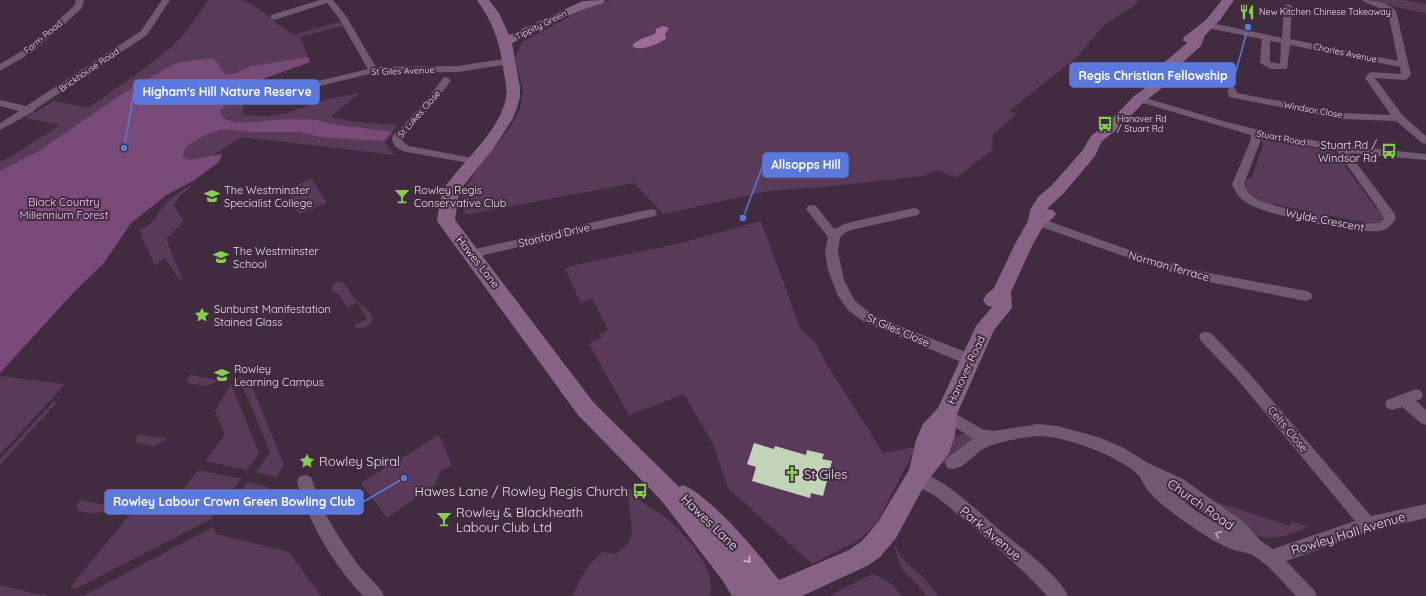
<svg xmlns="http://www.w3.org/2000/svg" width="1426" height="596" font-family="Quicksand,sans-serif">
	<rect width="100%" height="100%" fill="#402b3f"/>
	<g fill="#5a3a59">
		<path d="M208 0C218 0 230 0 240 0 257 4 278 25 293 35L339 22 343 26 300 37 310 62 249 84 242 115 268 116 287 113 328 99 359 93 331 117 355 122 398 125 384 141 395 155 242 137 106 221 0 305V162L17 153 60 125 25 118 54 101 88 108C117 87 148 68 174 44 188 31 198 15 208 0Z"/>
		<path d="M612 0H1140L1130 9 1105 24 1078 56 1009 111 1017 114 993 135 992 150 956 178 938 170 923 176 834 186 769 191 663 214 634 183 465 215 461 194 483 161 509 129 520 109 523 91 515 58 522 42 591 5Z"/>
		<path d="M1370 0H1402L1426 4V13L1400 8Z"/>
		<path d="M1262 139 1331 151 1342 157 1345 160V166L1375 207 1383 213 1384 219 1379 223 1371 225 1363 222 1326 215 1318 216 1309 212 1276 204H1265L1253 197 1244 187 1246 180 1252 177 1263 145 1261 140Z"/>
		<path d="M312 179 327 203 299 214 285 189Z"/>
		<path d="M189 186 191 187 181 195 173 205 184 221 166 239 182 279 180 280 164 257 155 266 143 240 140 229C153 226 158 212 166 203 173 196 181 191 189 186Z"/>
		<path d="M761 221 800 328 816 343 826 363 883 453 916 447 876 524 859 540 812 564 728 488 713 444 684 394 629 415 589 344 602 338 599 334 608 330 592 298 581 303 565 269 571 266 677 244Z"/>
		<path d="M341 281C347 285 348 291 353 296 359 305 371 308 373 320 370 326 362 330 355 327L354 325 367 319 357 303 347 307 339 294 333 292 331 288C332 283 336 282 341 281Z"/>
		<path d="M190 375 217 380C210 389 198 385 188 383L187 379Z"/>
		<path d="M0 376 65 384 0 455Z"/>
		<path d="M239 377 249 379 284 465 276 477 256 472 270 452Z"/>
		<path d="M231 384 259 453 247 470 205 461 225 435 215 411Z"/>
		<path d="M54 401 57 402 0 465V459Z"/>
		<path d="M139 434 167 439 153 447 136 442 135 438Z"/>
		<path d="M964 434 973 438C969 449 949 462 938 465 944 453 949 436 964 434Z"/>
		<path d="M439 435 452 465 440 472 435 485 387 518 361 483Z"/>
		<path d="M199 470 241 479 211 519 75 589 70 587 128 517 181 491Z"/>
		<path d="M248 482 268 487 266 490 224 512Z"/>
		<path d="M627 487C633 493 639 499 645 504 652 510 660 513 666 518 684 533 720 572 709 596H572L589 564 602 552 616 554C624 548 630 543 632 532Z"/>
		<path d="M81 500 110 506C101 517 89 513 77 510L76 505Z"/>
		<path d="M1210 500 1290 526 1291 521 1309 527C1292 533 1277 541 1259 536Z"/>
		<path d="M213 527 216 534 289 552 321 596H83Z"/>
		<path d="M895 545 901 557 924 578 939 596H927L913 580 903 571 898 560Z"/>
		<path d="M872 574C887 578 893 585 902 596H831L836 592Z"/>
		<path d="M0 585 41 595 46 594V596H0Z"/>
	</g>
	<path fill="#784a77" d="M308 57 310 62 249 84 247 93 226 104 220 111 224 119 238 123 287 119 317 120 338 125 393 132 384 141 320 137 300 132H254L222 129 203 136 186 147 182 156 189 160 222 154 219 162 193 181 168 194 131 223 104 263 75 291 0 373V171L37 152 125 92 176 63 211 58 216 61 225 74H233L252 66Z"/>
	<path fill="#9c6c9a" d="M663 26 669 28 665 34 666 39C657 44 644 51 633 47V44L641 39 655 34 656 29Z"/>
	<path fill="#c1d4b7" d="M754 443 774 449 775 446 806 455 807 450 824 454 822 459 832 461 823 496 811 493 810 498 752 481 756 467 747 464Z"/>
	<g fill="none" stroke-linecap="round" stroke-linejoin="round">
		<g fill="#715a70" fill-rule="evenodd">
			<path d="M76 0H84L82 8 36 50 0 71V64L30 46 75 5Z"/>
			<path d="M162 0H170L147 35 34 110 33 112 0 130V123L19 111 0 106V100L26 106 141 31Z"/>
			<path d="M320 0H333L346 16 376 67 458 66 509 58 514 61 509 64 458 72 373 73 275 97 272 96 270 94 272 92 368 69 338 17 327 3 274 20 270 17 271 15Z"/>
			<path d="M1361 0C1373 0 1387 2 1396 11L1411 75 1407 79 1404 80 1375 78 1403 116 1426 136V144L1422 143 1396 121 1341 119 1229 97 1227 90 1232 87 1235 88 1237 93 1341 113 1391 115 1365 78 1369 73 1372 72 1401 74 1400 67 1290 45 1287 69H1271L1260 63 1262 39 1207 28 1203 25 1207 22 1282 38 1284 6 1288 4 1292 6 1290 39 1398 61 1388 12ZM1270 41 1281 43 1280 64 1270 62Z"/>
			<path d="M446 77 451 80C437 102 419 119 402 138L403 142 409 146 478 159 479 161 478 163 474 164 407 152C399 150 393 147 392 138L393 136 426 101 443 78Z"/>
			<path d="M1139 96 1230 123 1277 134 1341 145 1426 154V160L1349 153 1394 213 1396 218C1392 225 1388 229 1380 231 1359 234 1265 215 1247 203 1240 199 1235 192 1232 184L1250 142 1251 135 1136 101 1134 99 1136 97ZM1261 137 1337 151 1382 214 1384 219C1382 221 1381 222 1379 223 1364 228 1274 207 1258 200 1251 196 1246 191 1244 184L1260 142Z"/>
			<path d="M812 205 816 206 834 229 847 223 914 208 918 209 920 212 918 215 851 230 843 234 840 238 838 252 844 280 855 301 874 316 976 356 978 360 976 364 971 365 966 364 864 322 848 310 838 296 828 270 825 252 828 237 806 209 808 206Z"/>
			<path d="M651 209 655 210 657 213 655 216 471 258 467 257 465 254 467 251 471 250Z"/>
			<path d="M1037 217 1163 262 1214 274 1306 291 1311 293 1312 296 1311 299 1306 301 1214 283 1160 269 1033 224 1031 221 1033 218Z"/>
			<path d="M1206 332 1211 333 1248 372 1371 516 1426 504V518L1368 532 1286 561 1314 590 1317 596H1296C1282 582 1269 564 1252 555 1247 552 1240 552 1234 550 1221 545 1208 538 1197 530 1181 519 1163 507 1150 493 1144 487 1142 478 1136 473 1117 455 1064 436 1038 436 1025 437 994 442 983 449 972 456 961 473 947 468L945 463 947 458 973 439 941 418 939 414 941 410 946 408 982 429 994 431 1038 424 1058 426 1098 437 1124 448 1148 463 1183 479 1246 524 1261 541 1273 549 1355 521 1238 380 1201 341 1199 337 1201 333ZM1167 487 1171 489 1226 529 1196 511Z"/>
			<path d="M1416 389 1421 391 1423 395 1421 399 1416 401 1426 410V425L1421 423 1402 407 1392 410 1387 408 1385 404 1387 400Z"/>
			<path d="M917 470C949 482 975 509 1001 531 1019 546 1059 575 1068 596H1047C1014 560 976 529 938 498 929 491 914 488 909 477L911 472Z"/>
			<path d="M305 475 311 477 323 510 339 537 358 565 381 590 384 596H363C332 563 310 525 297 482L299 477Z"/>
		</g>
		<path fill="#866385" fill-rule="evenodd" d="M477 0H489L499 13 509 35 583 1 605 0 603 3 579 11 512 43 520 88V97L517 108 512 120 493 149 459 191 455 220 594 403 679 487 683 485C711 496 760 555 779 580L849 550 862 541 878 522 909 470 916 440 923 424 938 408 976 326 992 307 986 305 983 300 986 295 994 288 1015 244 1028 221 1030 210 1038 197 1052 185 1082 151 1091 136 1109 122 1134 96 1149 85 1144 81 1146 78 1187 43 1183 40 1184 37 1206 20 1222 0H1234L1220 20 1205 35 1201 46 1168 75 1161 89 1144 102 1119 128 1102 141 1095 156 1064 193 1047 209 1053 210 1056 214 1053 218 1044 225 1033 244 1011 292 1012 308 994 330 957 414 955 436 948 455 925 484 896 538 880 557 867 566 802 596H732L723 581 661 500 578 415 437 221 440 201 443 190C462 161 499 133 506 98 508 88 504 77 503 67 500 42 492 21 477 0Z"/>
	</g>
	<defs><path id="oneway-chevron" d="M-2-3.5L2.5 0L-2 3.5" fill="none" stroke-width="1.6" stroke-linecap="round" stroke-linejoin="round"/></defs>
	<use stroke="#baa9b9" href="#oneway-chevron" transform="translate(1218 534) rotate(-155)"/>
	<use stroke="#cdb8cc" href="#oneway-chevron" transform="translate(748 560) rotate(50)"/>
	<defs>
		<symbol id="restaurant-bare" viewBox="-9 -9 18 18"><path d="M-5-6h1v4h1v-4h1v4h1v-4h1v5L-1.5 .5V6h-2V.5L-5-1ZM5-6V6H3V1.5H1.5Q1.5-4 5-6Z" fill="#83d04f" stroke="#402b3f" stroke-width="2.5" paint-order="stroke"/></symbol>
		<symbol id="bus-bare" viewBox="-9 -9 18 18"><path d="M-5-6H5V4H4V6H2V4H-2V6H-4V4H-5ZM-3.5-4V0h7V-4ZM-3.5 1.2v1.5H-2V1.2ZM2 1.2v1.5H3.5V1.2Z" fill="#83d04f" stroke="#402b3f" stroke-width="2.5" paint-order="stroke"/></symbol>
		<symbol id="university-bare" viewBox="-9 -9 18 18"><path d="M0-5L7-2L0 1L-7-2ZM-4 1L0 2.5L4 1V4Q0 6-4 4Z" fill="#83d04f" stroke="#402b3f" stroke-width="2.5" paint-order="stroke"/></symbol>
		<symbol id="bar-bare" viewBox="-9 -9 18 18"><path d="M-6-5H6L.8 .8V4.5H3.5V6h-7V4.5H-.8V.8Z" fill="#83d04f" stroke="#402b3f" stroke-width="2.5" paint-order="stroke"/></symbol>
		<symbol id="school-bare" viewBox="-9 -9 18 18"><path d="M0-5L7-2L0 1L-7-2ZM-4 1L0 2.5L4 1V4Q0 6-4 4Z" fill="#83d04f" stroke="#402b3f" stroke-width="2.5" paint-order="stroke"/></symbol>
		<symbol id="sight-bare" viewBox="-9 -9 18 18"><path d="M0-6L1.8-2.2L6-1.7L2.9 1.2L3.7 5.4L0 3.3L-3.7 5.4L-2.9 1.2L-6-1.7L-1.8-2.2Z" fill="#83d04f" stroke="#402b3f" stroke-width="2.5" paint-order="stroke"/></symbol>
		<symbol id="church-bare" viewBox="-9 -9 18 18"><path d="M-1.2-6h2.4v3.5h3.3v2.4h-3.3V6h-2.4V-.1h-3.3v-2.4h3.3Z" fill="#83d04f" stroke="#402b3f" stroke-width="2.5" paint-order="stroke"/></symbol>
	</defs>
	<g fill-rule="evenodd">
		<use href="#restaurant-bare" x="1236" y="1" width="22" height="22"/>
		<use href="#bus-bare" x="1094" y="113" width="22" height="22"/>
		<use href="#bus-bare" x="1378" y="140" width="22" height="22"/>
		<use href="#university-bare" x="201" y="185" width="22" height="22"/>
		<use href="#bar-bare" x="391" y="185" width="22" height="22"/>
		<use href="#school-bare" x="210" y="246" width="22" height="22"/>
		<use href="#sight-bare" x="191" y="304" width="22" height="22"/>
		<use href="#school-bare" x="211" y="364" width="22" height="22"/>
		<use href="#sight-bare" x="296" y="450" width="22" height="22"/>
		<use href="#church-bare" x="781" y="463" width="22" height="22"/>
		<use href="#bus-bare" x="629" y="480" width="22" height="22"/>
		<use href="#bar-bare" x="433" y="508" width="22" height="22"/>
	</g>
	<g text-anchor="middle" stroke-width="4" stroke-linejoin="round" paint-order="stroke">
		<g font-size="9" fill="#ebddea" stroke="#402b3f" text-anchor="start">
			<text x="1259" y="15">New Kitchen Chinese Takeaway</text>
			<text x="1117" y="122">Hanover Rd<tspan x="1117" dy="10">/ Stuart Rd</tspan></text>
		</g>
		<g font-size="9" fill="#ebddea" stroke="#402b3f">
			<text transform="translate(541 25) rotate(-26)" y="3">Tippity Green</text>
			<text transform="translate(43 37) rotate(-40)" y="3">Farm Road</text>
			<text transform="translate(1345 53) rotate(12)" y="3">Charles Avenue</text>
			<text transform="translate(89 70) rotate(-34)" y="3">Brickhouse Road</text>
			<text transform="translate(403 71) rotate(-2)" y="3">St Giles Avenue</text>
			<text transform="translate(1313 110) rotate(10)" y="3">Windsor Close</text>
			<text transform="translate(419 114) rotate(-49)" y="3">St Lukes Close</text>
			<text transform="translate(1281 138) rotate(11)" y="3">Stuart Road</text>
		</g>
		<g font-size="11" fill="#ebddea" stroke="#402b3f" text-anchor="start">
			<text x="1377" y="149" text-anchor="end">Stuart Rd /<tspan x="1377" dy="13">Windsor Rd</tspan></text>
			<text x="224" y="194">The Westminster<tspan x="224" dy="13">Specialist College</tspan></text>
			<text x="414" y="194">Rowley Regis<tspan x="414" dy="13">Conservative Club</tspan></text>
			<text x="233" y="255">The Westminster<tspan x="233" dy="13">School</tspan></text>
			<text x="214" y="313">Sunburst Manifestation<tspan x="214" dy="13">Stained Glass</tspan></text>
			<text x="234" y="373">Rowley<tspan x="234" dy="13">Learning Campus</tspan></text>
		</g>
		<g font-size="11" fill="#ffc5fc" stroke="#402b3f">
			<text x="64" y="206">Black Country<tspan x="64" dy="13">Millennium Forest</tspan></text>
		</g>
		<g font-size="11" fill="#ebddea" stroke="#402b3f">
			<text transform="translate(1325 220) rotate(11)" y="4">Wylde Crescent</text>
			<text transform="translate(554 235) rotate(-13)" y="4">Stanford Drive</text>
			<text transform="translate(478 262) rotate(52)" y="4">Hawes Lane</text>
			<text transform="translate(1169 266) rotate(16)" y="4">Norman Terrace</text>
			<text transform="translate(898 330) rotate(23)" y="4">St Giles Close</text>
			<text transform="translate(966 370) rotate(-65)" y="4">Hanover Road</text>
			<text transform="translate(1288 429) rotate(50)" y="4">Celts Close</text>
		</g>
		<g font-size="13" fill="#ebddea" stroke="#402b3f" text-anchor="start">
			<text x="319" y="466">Rowley Spiral</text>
			<text x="804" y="479">St Giles</text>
			<text x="628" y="496" text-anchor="end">Hawes Lane / Rowley Regis Church</text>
			<text x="456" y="517">Rowley &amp; Blackheath<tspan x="456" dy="15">Labour Club Ltd</tspan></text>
		</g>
		<g font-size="13" fill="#ebddea" stroke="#402b3f">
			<text transform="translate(1201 504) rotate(35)" y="5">Church Road</text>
			<text transform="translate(710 522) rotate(44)" y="5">Hawes Lane</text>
			<text transform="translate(991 533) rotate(40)" y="5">Park Avenue</text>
			<text transform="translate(1348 533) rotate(-17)" y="5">Rowley Hall Avenue</text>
		</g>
	</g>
	<path fill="none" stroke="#5b79dd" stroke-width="1.5" d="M1248 27L1235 75M124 148L134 92M743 218L763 165M404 478L363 502"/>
	<g fill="#5b79dd" stroke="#402b3f" stroke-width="1.5">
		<circle cx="1248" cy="27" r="4"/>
		<circle cx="124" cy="148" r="4"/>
		<circle cx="743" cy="218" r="4"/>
		<circle cx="404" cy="478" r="4"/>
	</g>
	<g fill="#5b79dd" stroke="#5b79dd" stroke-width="1.5">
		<rect x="1070" y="63" width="165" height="24" rx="4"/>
		<rect x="134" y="80" width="185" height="24" rx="4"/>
		<rect x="763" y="153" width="85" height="24" rx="4"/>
		<rect x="105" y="490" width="258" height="24" rx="4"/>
	</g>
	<g font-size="12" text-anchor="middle" font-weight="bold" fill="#fff">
		<text x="1153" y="80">Regis Christian Fellowship</text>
		<text x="227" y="96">Higham's Hill Nature Reserve</text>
		<text x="806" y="169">Allsopps Hill</text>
		<text x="234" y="506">Rowley Labour Crown Green Bowling Club</text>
	</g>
</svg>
